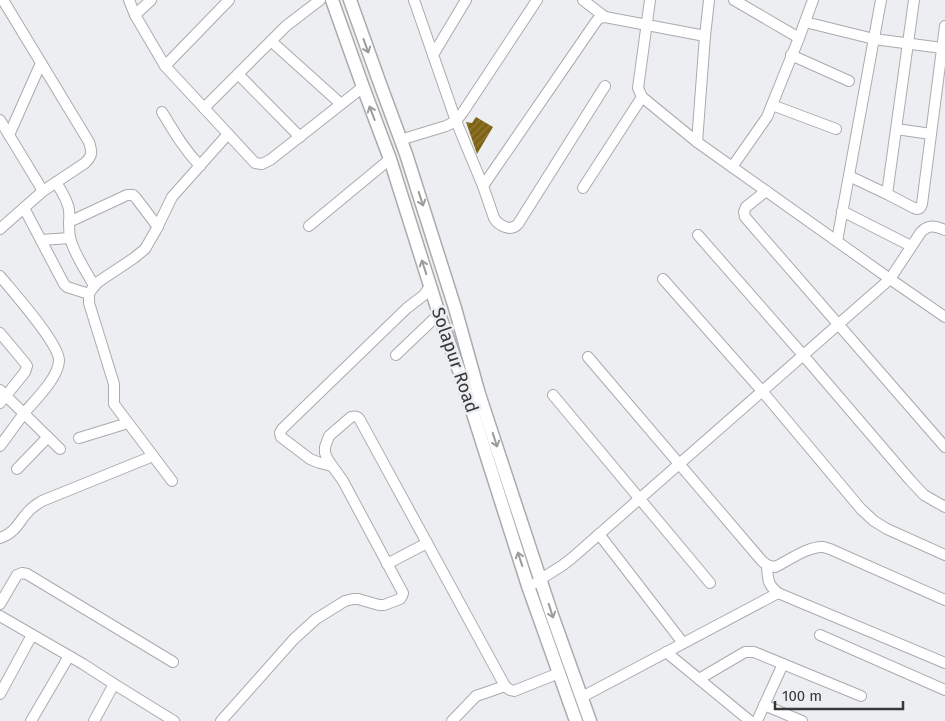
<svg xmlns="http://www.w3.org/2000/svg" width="945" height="721" font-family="'Fira Sans',sans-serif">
	<defs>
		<pattern id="building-hatch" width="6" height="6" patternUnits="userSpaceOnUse" patternTransform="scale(1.25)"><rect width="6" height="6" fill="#7e6313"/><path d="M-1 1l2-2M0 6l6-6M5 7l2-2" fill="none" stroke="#8f7b3f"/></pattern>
	</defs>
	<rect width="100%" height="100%" fill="#eceef1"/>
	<path fill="url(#building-hatch)" d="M476 117 493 127 477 154 466 122 472 123Z"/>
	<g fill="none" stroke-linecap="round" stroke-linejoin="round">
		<defs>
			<g id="minor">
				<path d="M3 0 89 142C92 152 93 155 85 163L43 191"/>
				<path d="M129 0 135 15"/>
				<path d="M151 0 135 15 165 66 229 0"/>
				<path d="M320 0 286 26 204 108 255 163 262 164 270 160 363 87"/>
				<path d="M414 0 456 121 483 186 494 218C499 226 511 232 518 224L605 86"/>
				<path d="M583 0 605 17"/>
				<path d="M650 0 638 88 642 97 697 142 890 279 945 317"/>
				<path d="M734 0 799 38 813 0"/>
				<path d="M805 22 874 39 942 48"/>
				<path d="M271 41 341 104"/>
				<path d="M433 55 466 0"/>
				<path d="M791 55 849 81"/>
				<path d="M165 66 204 108"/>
				<path d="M238 74 300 137"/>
				<path d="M772 105 836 129"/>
				<path d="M162 112C174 132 184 149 200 166"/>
				<path d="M0 120 43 191 0 229"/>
				<path d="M896 129 931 134"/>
				<path d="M9 135 41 63"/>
				<path d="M400 140 446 126 456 121 463 112 537 0"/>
				<path d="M697 142 705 36"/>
				<path d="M732 167 767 117 799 38"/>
				<path d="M849 176 887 194 914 208 917 209 920 208 922 204 945 26"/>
				<path d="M56 182C61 191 68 200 69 210 70 219 68 228 70 237 73 253 87 272 94 286"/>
				<path d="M483 186 595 23 599 18 605 17 705 36 709 0"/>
				<path d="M583 188 642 97"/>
				<path d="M766 191 746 207 744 212 745 217 838 324 945 447"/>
				<path d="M887 194 914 0"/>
				<path d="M24 208 64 284 67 287 89 294"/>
				<path d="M842 211 911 246"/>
				<path d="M69 222 127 195H133L136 198 158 227"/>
				<path d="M309 226 390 159"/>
				<path d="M698 235 803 355 910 480 924 495 945 507"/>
				<path d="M41 240 70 238"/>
				<path d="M837 241 881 0"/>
				<path d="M0 276C12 291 60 344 59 361 58 378 36 399 25 412 17 423 8 435 0 446"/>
				<path d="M663 279 762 391 861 509 874 521 887 529 945 555"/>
				<path d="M0 333 25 363 27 366 25 372 0 403"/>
				<path d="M396 355 439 314"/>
				<path d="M588 357 762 561 767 565 775 567C788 561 808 546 823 547 823 547 830 549 830 549L945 600"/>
				<path d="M0 390 60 449"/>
				<path d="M553 395 710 583"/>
				<path d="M79 438 128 423"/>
				<path d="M332 466 320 463 310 459 281 437 280 433 282 429 407 308 424 295 430 286"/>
				<path d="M17 469 48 437"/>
				<path d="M172 481 114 404V384L89 303V294L92 289 98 282 134 258 145 249 156 230 172 197 228 134"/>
				<path d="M599 534 683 643"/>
				<path d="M0 538C18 532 19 519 32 508 35 505 39 503 42 501L153 456"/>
				<path d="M387 564 427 543"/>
				<path d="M767 565C768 579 767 584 778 593L945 663"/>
				<path d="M536 583 541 581V579L563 565 572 558 890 279 921 232C929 224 935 226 945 230"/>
				<path d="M0 604 17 575 22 573 27 574 173 662"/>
				<path d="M0 616 83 664 114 684 94 721"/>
				<path d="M820 635 945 690"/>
				<path d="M666 652 750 721"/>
				<path d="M699 679 745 652H754L861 696"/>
				<path d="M114 684 174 721"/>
				<path d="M0 694 32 635"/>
				<path d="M582 697 778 593"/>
				<path d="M764 705 802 721"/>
				<path d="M31 721 69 656"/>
				<path d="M221 721 294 639 316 619 345 601 353 599H358L379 605H384L400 599 402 596 403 593 343 481 328 460 325 453V447L329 436 351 417C355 416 358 416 360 420L505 686 510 690 514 691 559 673"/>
				<path d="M452 721 476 696 505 686"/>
				<path d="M757 721 783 664"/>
			</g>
			<g id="major">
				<path d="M332 0 363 87 390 159 439 314 462 379 528 586 576 721"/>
				<path d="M350 0 379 81 406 154 455 308 479 394 552 615 590 721"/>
			</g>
		</defs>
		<use href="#minor" stroke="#a9abae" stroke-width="12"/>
		<use href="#major" stroke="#a9abae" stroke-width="15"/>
		<use href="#minor" stroke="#fff" stroke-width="10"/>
		<use href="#major" stroke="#fff" stroke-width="12"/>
	</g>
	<defs><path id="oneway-shaft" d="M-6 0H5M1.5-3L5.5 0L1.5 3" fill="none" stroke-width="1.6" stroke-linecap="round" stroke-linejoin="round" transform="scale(1.25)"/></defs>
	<g stroke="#9b9c9c">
		<use href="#oneway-shaft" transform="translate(366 46) rotate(70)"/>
		<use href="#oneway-shaft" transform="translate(372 113) rotate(-111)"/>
		<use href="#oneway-shaft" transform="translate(421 199) rotate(72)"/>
		<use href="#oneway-shaft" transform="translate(424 267) rotate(-108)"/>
		<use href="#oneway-shaft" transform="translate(495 440) rotate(72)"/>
		<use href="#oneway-shaft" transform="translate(520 559) rotate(-108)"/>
		<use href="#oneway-shaft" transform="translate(551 611) rotate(72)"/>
	</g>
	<g text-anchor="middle" stroke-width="5" stroke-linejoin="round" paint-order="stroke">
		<g font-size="18" fill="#373839" stroke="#eceef1">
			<text transform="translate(455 360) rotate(71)" y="6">Solapur Road</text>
		</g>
	</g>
	<path d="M775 701v8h128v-8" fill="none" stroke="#373839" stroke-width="2.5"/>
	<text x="782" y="701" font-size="15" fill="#373839" stroke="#eceef1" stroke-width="4" paint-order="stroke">100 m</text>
</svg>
